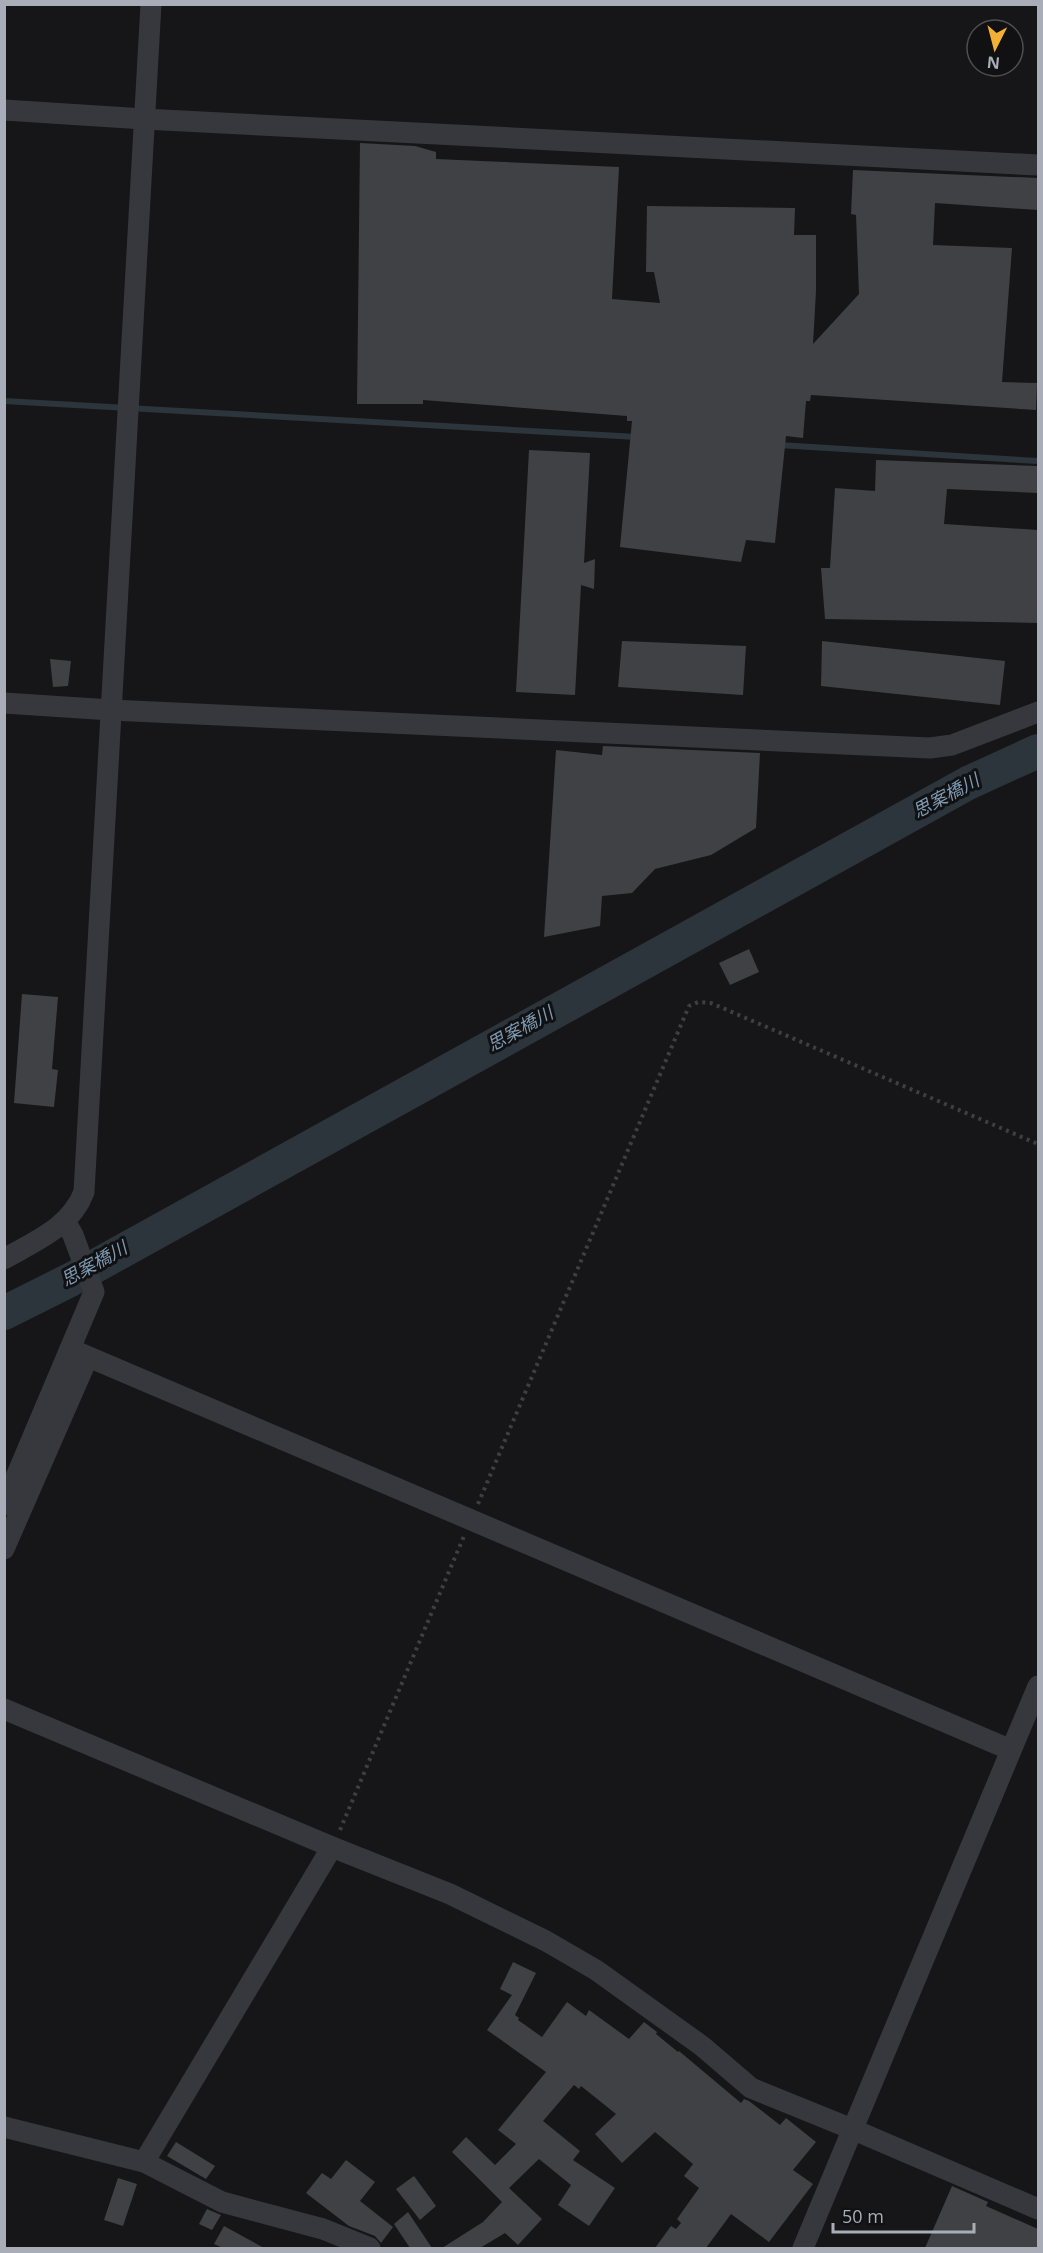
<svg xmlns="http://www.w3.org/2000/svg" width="1043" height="2253" font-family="'Open Sans','Noto Sans JP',sans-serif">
	<rect width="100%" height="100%" fill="#161618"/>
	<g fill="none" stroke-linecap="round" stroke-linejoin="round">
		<g stroke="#2c353c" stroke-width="6">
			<path d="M4 401 637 437"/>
			<path d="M779 445 1038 461"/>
		</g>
		<path stroke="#2c353c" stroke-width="34" d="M4 1313 70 1280 968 783 1038 751"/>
	</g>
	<g fill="#404145">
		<path d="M360 143 415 146 436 152V159L619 167 612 299 660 303 654 272H646L647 206 795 208 794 235H816V291L813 344 859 294 856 215 851 214 853 170 1038 178V210L935 203 933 245 1012 248 1002 382 1037 383 1036 410 811 395 810 401H806L803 438 786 436 775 543 746 540 741 562 620 547 632 421H627V416L423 400V404H357Z"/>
		<path d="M529 450 590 453 584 563 595 559 594 589 581 585 575 695 516 692Z"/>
		<path d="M876 460 1038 466V493L947 489 944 524 1038 530V623L825 619 821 568H830L835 488 875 491Z"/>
		<path d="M622 641 746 646 743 695 618 687Z"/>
		<path d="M822 641 1005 661 1000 705 821 686Z"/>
		<path d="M50 659 71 661 68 686 53 687Z"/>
		<path d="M603 746 760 753 756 828 711 855 655 869 632 893 602 896 600 926 544 937 556 750 602 755Z"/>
		<path d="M749 949 759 972 730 985 719 963Z"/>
		<path d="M22 994 58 997 52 1069 58 1070 54 1107 14 1103Z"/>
		<path d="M513 1962 536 1973 515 2015 519 2018 518 2020 542 2037 567 2002 586 2016 589 2010 629 2039 644 2022 657 2032 656 2034 678 2052 679 2051 741 2103 744 2099 749 2101 780 2125 786 2118 816 2142 793 2170 813 2184 769 2242 731 2214 706 2248H655L671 2226 676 2229 681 2223 677 2219 699 2188 684 2176 693 2164 655 2132 622 2163 595 2134 616 2114 581 2086 579 2089 574 2085 543 2121 580 2151 573 2160 615 2188 589 2226 558 2205 571 2185 539 2159 509 2188 542 2219 518 2245 505 2233 480 2248H442L483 2222 502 2202 452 2152 466 2137 495 2165 516 2144 498 2130 546 2072 487 2030 512 1995 500 1989Z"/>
		<path d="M176 2142 215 2166 206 2179 167 2156Z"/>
		<path d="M346 2160 375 2182 360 2201 393 2227 381 2243 375 2236 349 2226 306 2193 322 2173 331 2179Z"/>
		<path d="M414 2176 436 2206 420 2220 396 2189Z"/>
		<path d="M118 2178 137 2184 123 2226 104 2220Z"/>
		<path d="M952 2186 988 2202 986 2206 1038 2229V2248H925Z"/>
		<path d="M207 2209 221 2215 212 2230 199 2224Z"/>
		<path d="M408 2212 432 2248H410L394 2224Z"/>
		<path d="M224 2226 264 2248H223L214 2244Z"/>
	</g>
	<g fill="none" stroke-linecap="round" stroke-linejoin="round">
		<g stroke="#3d3f44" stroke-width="4" stroke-dasharray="3 4.5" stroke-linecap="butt">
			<path d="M478 1504 689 1006 698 1002 711 1003 1038 1144"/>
			<path d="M340 1830 464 1536"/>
		</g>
		<g stroke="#37383d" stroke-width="21">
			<path d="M4 110 144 119 1038 165"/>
			<path d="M4 703 111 710 930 748 952 745 1038 712"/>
			<path d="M4 1259C35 1241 71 1227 84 1192L151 4"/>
			<path d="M70 1349 1011 1750"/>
			<path d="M4 1505 94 1292 73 1235 65 1221"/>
			<path d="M4 1549 88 1357"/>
			<path d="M4 1709 332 1847 450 1894 546 1941 596 1970 702 2046 751 2088 852 2129 1038 2209"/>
			<path d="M4 2127 144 2162 222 2202 323 2229 370 2248"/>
			<path d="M144 2162 332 1847"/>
			<path d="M803 2248 1038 1686"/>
		</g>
	</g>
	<g text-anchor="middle" stroke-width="6" stroke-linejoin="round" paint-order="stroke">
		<g font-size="18" font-style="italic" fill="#7f9bb3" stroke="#111113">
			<text transform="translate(946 796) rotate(-28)" y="6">思案橋川</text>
			<text transform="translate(520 1029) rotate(-29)" y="6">思案橋川</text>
			<text transform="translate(94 1264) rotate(-29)" y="6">思案橋川</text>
		</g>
	</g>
	<rect width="1043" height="2253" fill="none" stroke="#a8adb8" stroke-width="12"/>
	<g transform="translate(995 48) rotate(186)"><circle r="28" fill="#111113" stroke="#4d4f55" stroke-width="1.5"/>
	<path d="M0-4.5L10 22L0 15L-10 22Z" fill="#f2b134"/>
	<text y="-9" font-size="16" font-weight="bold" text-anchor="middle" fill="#a8adb8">N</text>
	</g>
	<path d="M833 2223v9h141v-9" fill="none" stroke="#a8adb8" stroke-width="3"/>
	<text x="842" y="2223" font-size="18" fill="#a8adb8" stroke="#111113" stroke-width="4.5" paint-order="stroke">50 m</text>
</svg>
